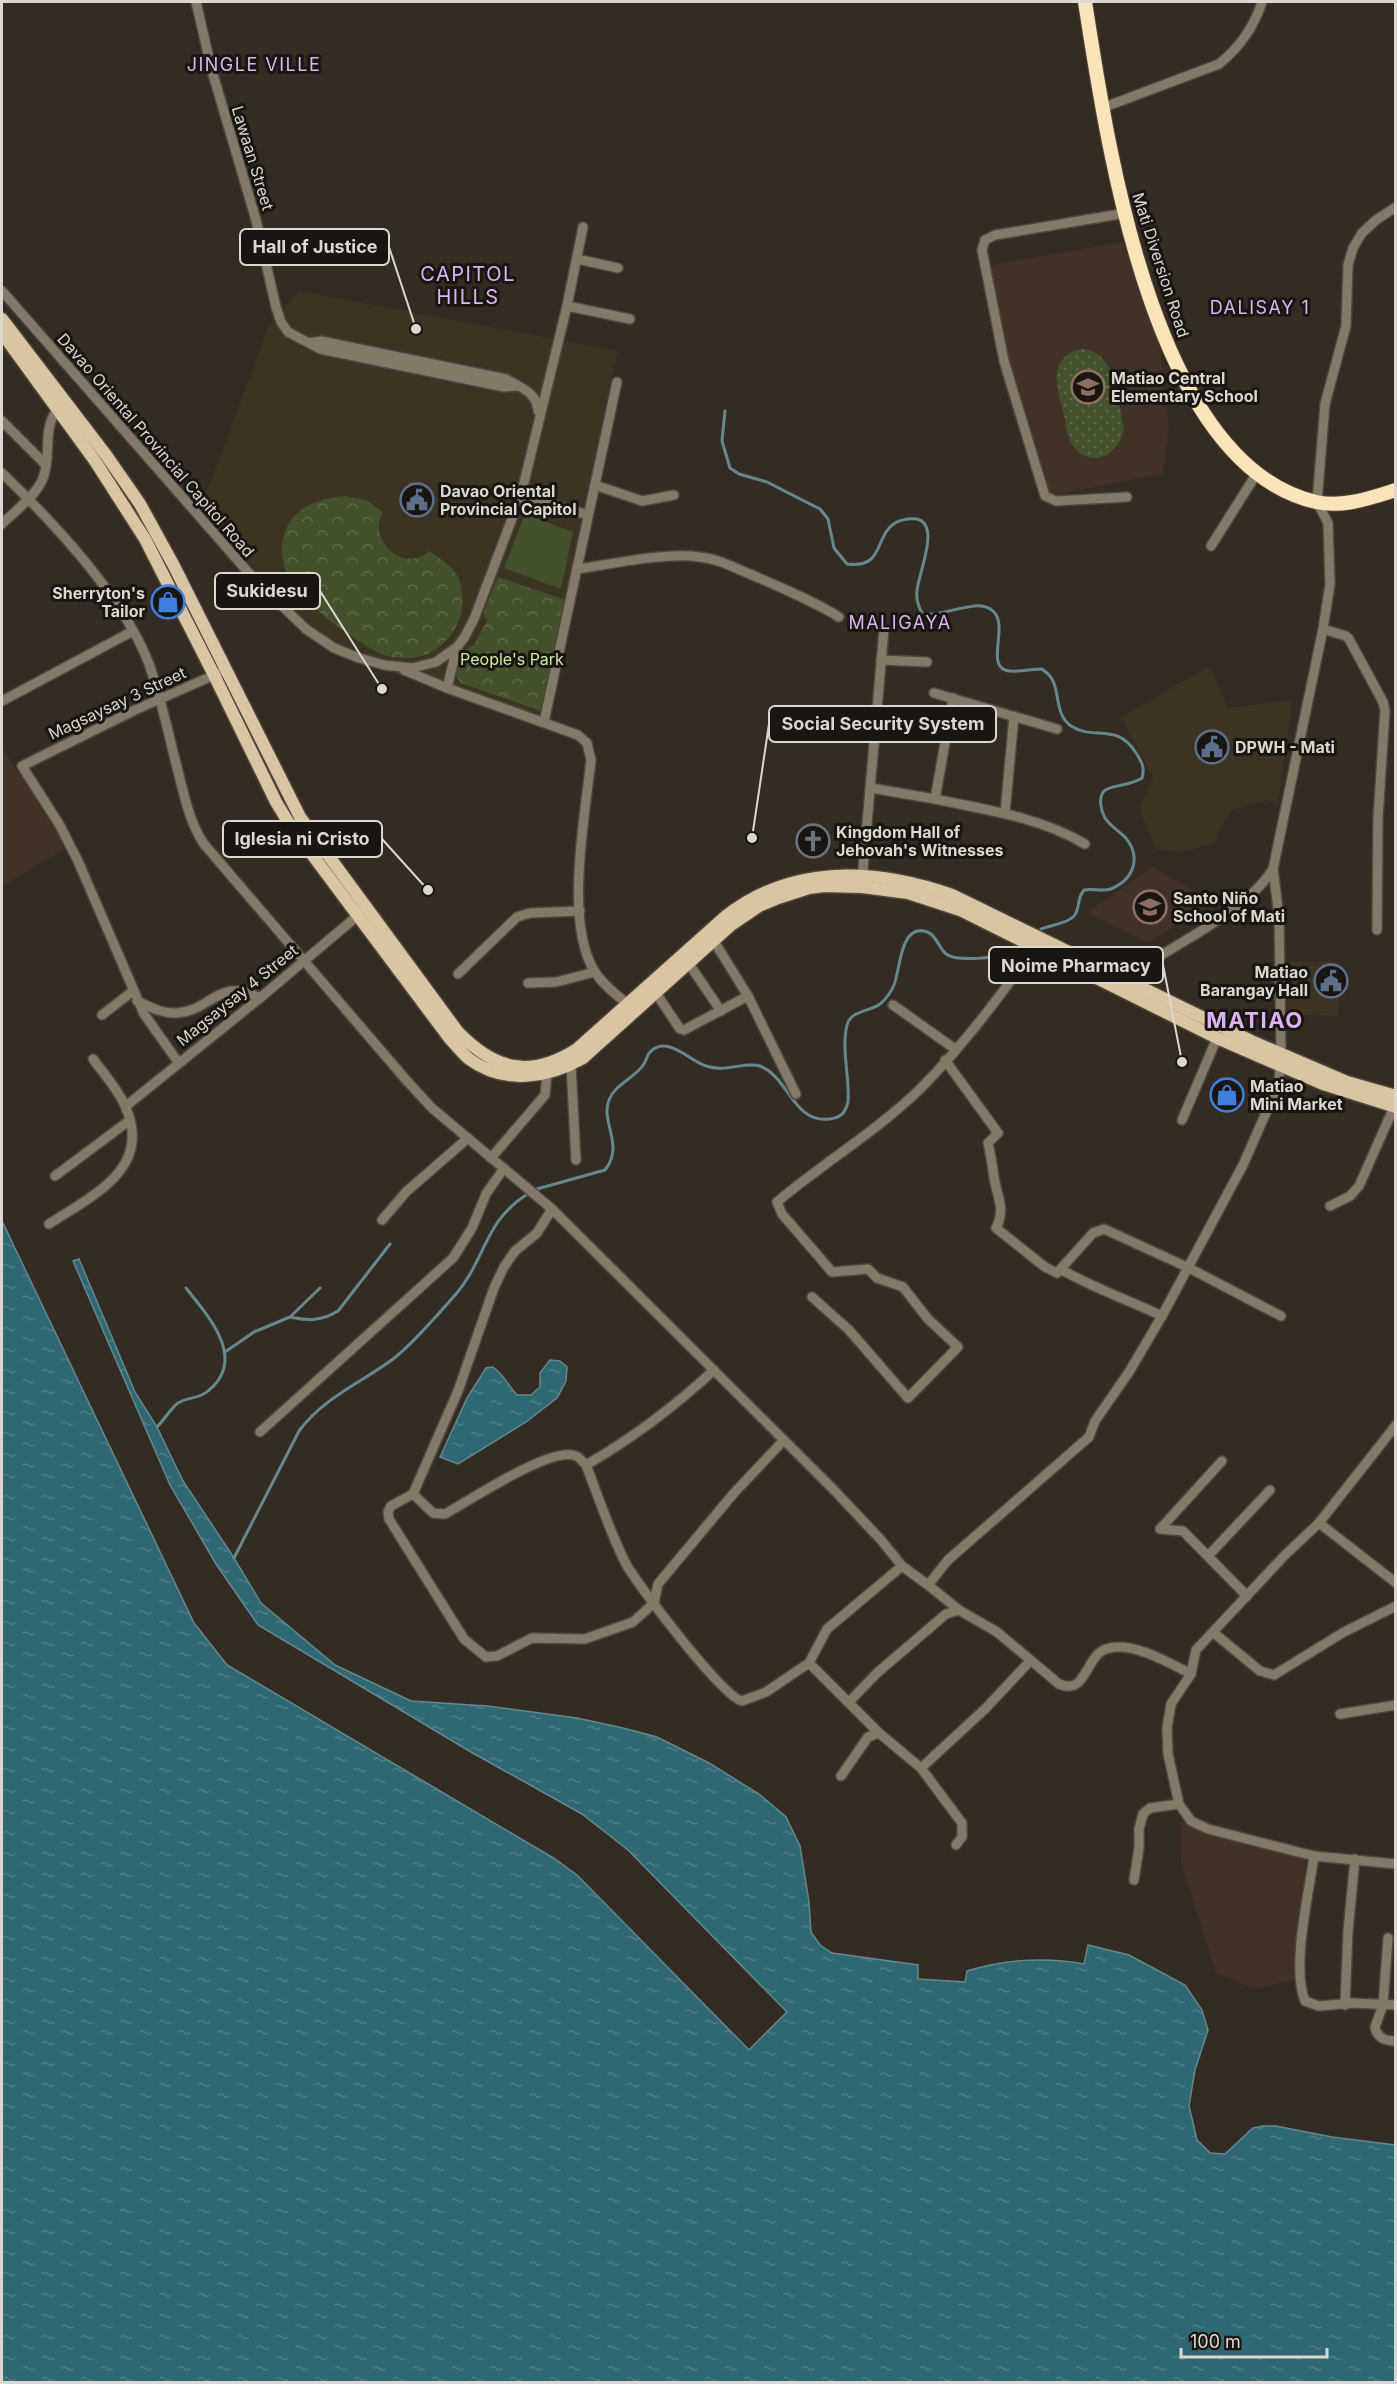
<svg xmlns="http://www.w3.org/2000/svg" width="1397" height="2384" font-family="Inter,sans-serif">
	<defs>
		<pattern id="grass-dots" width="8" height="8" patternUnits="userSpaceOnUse" patternTransform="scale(1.5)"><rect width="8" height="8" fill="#43522d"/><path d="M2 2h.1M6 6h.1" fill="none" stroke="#5e6a4a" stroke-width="1.8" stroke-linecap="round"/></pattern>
		<pattern id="park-crowns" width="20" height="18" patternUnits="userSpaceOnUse" patternTransform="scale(1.5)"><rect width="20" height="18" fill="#43522d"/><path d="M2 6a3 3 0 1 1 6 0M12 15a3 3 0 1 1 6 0" fill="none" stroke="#5e6a4a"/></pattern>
		<pattern id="water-ripples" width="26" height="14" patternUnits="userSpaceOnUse" patternTransform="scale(1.5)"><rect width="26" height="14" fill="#2f6873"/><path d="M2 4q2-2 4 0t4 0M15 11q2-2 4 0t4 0" fill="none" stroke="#4d7d86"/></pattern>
	</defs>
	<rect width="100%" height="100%" fill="#342c22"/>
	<g fill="#3d3323">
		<path d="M299 291 618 351 538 725 391 672 337 644 307 623 275 593 201 508 268 328Z"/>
		<path d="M1210 666 1228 708 1293 700 1278 804 1266 800 1231 811 1213 844 1181 852 1156 849 1139 809 1153 777 1121 717Z"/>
		<path d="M1288 961 1340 962 1338 1016 1287 1014Z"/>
	</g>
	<g fill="#413126">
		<path d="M1123 242 1159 346 1169 427 1163 474 1047 496 1028 443 984 266Z"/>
		<path d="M2 744 9 759 70 845 2 887Z"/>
		<path d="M1152 867 1213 901 1148 943 1087 913Z"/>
		<path d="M1181 1821 1306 1854 1297 1979 1255 1989 1216 1973 1181 1862Z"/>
	</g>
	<path fill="url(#grass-dots)" d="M1081 349C1118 351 1117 399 1124 427 1122 451 1095 470 1075 449 1067 440 1066 425 1064 414 1058 388 1045 359 1081 349Z"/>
	<g fill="url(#park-crowns)">
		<path d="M346 496 366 500 383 512C366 541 405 574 429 551 438 557 450 565 457 575 461 581 462 589 462 597 465 628 440 657 408 658 397 658 386 657 377 652 350 637 300 602 287 574 282 564 281 550 283 539 289 508 318 498 346 496Z"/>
		<path d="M498 577 566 600 541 711 461 683 455 676 462 652 474 645 487 621 483 613Z"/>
	</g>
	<path fill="#43522d" d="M525 514 573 532 561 589 504 568Z"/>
	<g fill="url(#water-ripples)" stroke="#63898f" stroke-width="1.5">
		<path d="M2 1221 194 1623 227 1665 555 1859 577 1875 749 2050 787 2012 628 1850 582 1814 471 1752 258 1625 216 1564 170 1485 73 1261 79 1259 135 1392 157 1427 183 1481 234 1558 261 1603 335 1665 411 1701 487 1706 577 1718 623 1728 657 1737 709 1763 759 1794 786 1817 800 1846 809 1902 811 1932 820 1945 832 1953 918 1965V1979L965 1982 967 1971C1004 1959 1046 1957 1084 1964L1088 1945 1129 1955 1185 1985 1202 2010 1208 2030 1195 2070 1189 2106 1197 2140 1210 2153 1225 2154 1253 2128 1263 2126H1276L1332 2137 1395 2145V2382H2Z"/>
		<path d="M550 1360 560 1361 567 1367 566 1381 557 1398 526 1422 458 1464 440 1457 467 1398 486 1368 493 1367C503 1374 508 1385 517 1395H531L540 1387V1373Z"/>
	</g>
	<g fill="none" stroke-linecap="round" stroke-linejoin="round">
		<g stroke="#63898f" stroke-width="3">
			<path d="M725 411 722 441 730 468 739 474 767 482 820 509 828 519 834 548 847 564C885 569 874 536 895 523 902 519 909 518 917 519 941 525 918 574 917 591 916 599 918 606 922 613 943 619 976 596 993 611 1010 626 983 669 1010 671 1020 672 1032 669 1042 669 1046 672 1050 675 1052 679 1060 693 1055 715 1071 726 1094 741 1117 722 1136 753 1142 762 1145 768 1142 778 1131 786 1109 785 1104 791 1098 798 1101 811 1105 818 1109 825 1119 831 1125 837 1142 857 1134 879 1111 889 1102 892 1093 888 1084 890 1077 898 1080 905 1076 913 1072 923 1050 925 1041 929"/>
			<path d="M537 1189 605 1170C625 1145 600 1122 609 1100 615 1084 635 1078 644 1064 646 1061 647 1055 650 1052 666 1034 690 1061 706 1066 725 1073 746 1061 760 1066 789 1077 793 1124 830 1119 842 1117 845 1113 848 1102 850 1078 841 1049 847 1025 851 1010 870 1012 880 1004 886 999 891 992 894 985 900 971 900 926 924 931 936 933 938 947 946 954 956 962 997 958 1009 953 1013 952 1017 948 1020 946"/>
			<path d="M290 1317C308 1321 322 1321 338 1311L390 1244"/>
			<path d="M225 1352 254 1332 290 1317 320 1288"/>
			<path d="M157 1427C164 1420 171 1408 178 1403 187 1397 199 1399 208 1391 248 1359 208 1316 186 1288"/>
			<path d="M234 1558 299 1431C323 1398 361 1383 393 1359 412 1345 440 1312 456 1294 485 1260 485 1221 526 1195"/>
		</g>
		<defs>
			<g id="minor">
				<path d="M196 2 212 71 256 220 276 307 281 322 288 332 320 349 504 387 518 386"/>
				<path d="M1102 108 1219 64C1240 47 1254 27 1262 2"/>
				<path d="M1126 213 995 235 985 240 982 250 1004 361 1045 496 1056 501 1127 497"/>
				<path d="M577 259 618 268"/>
				<path d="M2 291 255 580 306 629 334 648 359 658 384 665 412 668 436 662 457 647 464 638 474 619 521 495 567 306 583 227"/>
				<path d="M567 306 630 319"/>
				<path d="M310 343 321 341 506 379C521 388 537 392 538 411"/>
				<path d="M2 421 46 465"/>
				<path d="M2 473C54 523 123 596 149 664 162 700 169 738 179 775 185 799 190 823 204 844L407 1081 432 1108 552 1209 834 1490 882 1541 902 1566 928 1585"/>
				<path d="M595 485 642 501 674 495"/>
				<path d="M521 495 588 515"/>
				<path d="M2 524C16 510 36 496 43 478 53 454 40 425 61 406"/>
				<path d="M1211 546 1257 473"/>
				<path d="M577 569C613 564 664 552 700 557 719 559 735 568 752 575 782 588 811 600 839 617"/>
				<path d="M1323 629 1346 636 1349 639 1383 702 1385 710 1378 818 1377 930"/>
				<path d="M881 660 927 662"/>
				<path d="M404 670 447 688 578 735 587 743 591 760C585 816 564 924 595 972 604 986 618 996 631 1007"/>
				<path d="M447 688 457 647"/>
				<path d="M934 693 1057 729"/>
				<path d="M2 701 133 631"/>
				<path d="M544 722 617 382"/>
				<path d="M871 788 935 799 953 698"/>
				<path d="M935 799C987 810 1039 817 1085 844"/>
				<path d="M1005 813 1014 716"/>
				<path d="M862 881 884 629"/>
				<path d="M714 941 748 996 796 1094"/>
				<path d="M685 958 721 1011"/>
				<path d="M458 974 517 917 530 913 580 911"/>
				<path d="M528 983 556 982 595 972"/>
				<path d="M1123 985 1132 973C1174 945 1247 911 1273 869L1323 629 1330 584 1328 523 1317 502 1325 404 1346 326 1348 265 1353 248 1362 233 1376 220 1396 207"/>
				<path d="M656 993 680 1029 684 1030 748 996"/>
				<path d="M137 1001C150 1007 163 1014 177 1013 211 1011 219 976 260 998"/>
				<path d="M893 1005 955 1049"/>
				<path d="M102 1015 133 991"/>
				<path d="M945 1060 998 1133 988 1143C991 1155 992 1165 994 1177 997 1197 1006 1209 996 1228L1045 1267 1057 1273 1093 1233 1104 1229 1187 1267 1281 1316"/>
				<path d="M178 1062 144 1014 78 861 59 824 22 766 135 710 219 673"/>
				<path d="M571 1065 576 1160"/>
				<path d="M126 1106 260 998 362 912"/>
				<path d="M1182 1120 1217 1038"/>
				<path d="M491 1158 545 1095 547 1074"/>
				<path d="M55 1176 130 1120"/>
				<path d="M1330 1206 1350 1196 1359 1186 1394 1107"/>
				<path d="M552 1209 537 1233 515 1251 504 1267 494 1288 458 1391 413 1494 391 1506 388 1512 389 1519 464 1639 486 1657 497 1656 532 1638 585 1639 633 1622 654 1603 658 1584 734 1493 784 1440"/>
				<path d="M382 1220 406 1192 468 1138"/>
				<path d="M49 1224C92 1196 154 1168 125 1106 118 1089 104 1074 93 1059"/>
				<path d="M1062 1270C1094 1288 1128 1300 1162 1316"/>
				<path d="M812 1297 849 1330 908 1398 958 1347 928 1319 903 1287 877 1278 868 1269 832 1272 782 1214 777 1202C823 1163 877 1131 920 1089 963 1046 1000 997 1035 947"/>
				<path d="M1396 1425 1319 1523 1285 1555 1196 1650 1191 1674 1171 1704 1167 1728 1168 1754 1179 1804 1191 1821 1208 1829 1314 1856 1396 1864"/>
				<path d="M260 1432 453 1258 472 1228 486 1194 504 1168"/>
				<path d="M1222 1461 1160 1529 1183 1531 1247 1596"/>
				<path d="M586 1465C633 1438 674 1407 714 1370"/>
				<path d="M413 1494 433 1513 445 1514C469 1501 552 1445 576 1456 579 1457 584 1463 586 1465 599 1498 610 1533 626 1564 639 1587 722 1696 742 1701L766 1692 809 1663 827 1629 902 1566"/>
				<path d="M1319 1523 1396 1583"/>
				<path d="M1208 1556 1270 1490"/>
				<path d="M1214 1633 1260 1671 1274 1675 1344 1632 1396 1606"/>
				<path d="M809 1663 879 1733 921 1768 962 1823V1837L956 1845"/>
				<path d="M1191 1674C1170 1663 1130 1640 1106 1649 1085 1656 1087 1696 1059 1684L997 1632 959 1610 928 1585 948 1560 1089 1437 1095 1421 1129 1372 1162 1316 1243 1165 1279 1083 1281 1054 1279 916 1273 869"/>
				<path d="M850 1701 877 1673 946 1614 959 1610"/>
				<path d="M1340 1714 1396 1705"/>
				<path d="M921 1768 985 1709 1030 1661"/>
				<path d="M841 1776 868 1737 879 1733"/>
				<path d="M1314 1856C1309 1893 1291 1967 1305 2001L1319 2006 1352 2003 1396 2005"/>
				<path d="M1134 1880 1139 1848V1829L1143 1814 1150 1808 1179 1804"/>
				<path d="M1388 1938 1383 2005 1375 2027C1377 2038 1385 2041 1396 2041"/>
				<path d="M1345 2005 1348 1931 1355 1859"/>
			</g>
			<g id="major">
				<path d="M2 319 106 455 140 504 174 566 300 817 458 1032C495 1070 530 1079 577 1049L726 916C793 864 875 868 952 895L1251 1041 1347 1082 1396 1096"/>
				<path d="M2 333 95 461 145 539 214 675 276 802 290 825 450 1039C456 1045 462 1053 469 1059 504 1085 548 1078 583 1058L731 925 759 906 778 898 809 888 824 886 862 887 908 893 960 910 1217 1038 1323 1084 1396 1107"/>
			</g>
			<path id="highway" d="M1085 2C1107 140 1151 464 1316 502 1343 508 1370 498 1396 490"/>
		</defs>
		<use href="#minor" stroke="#4f473e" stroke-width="12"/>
		<use href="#major" stroke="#4f473e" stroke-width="15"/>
		<use href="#highway" stroke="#4f473e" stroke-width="16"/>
		<use href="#minor" stroke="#837968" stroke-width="9"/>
		<use href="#major" stroke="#d9c5a2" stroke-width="12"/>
		<use href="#highway" stroke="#fbe4b8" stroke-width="14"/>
	</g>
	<defs>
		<symbol id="school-ring" viewBox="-11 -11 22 22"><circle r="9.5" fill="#191510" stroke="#8d6e63" stroke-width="1.5"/><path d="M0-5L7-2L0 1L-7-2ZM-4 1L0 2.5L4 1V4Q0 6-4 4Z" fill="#8d6e63"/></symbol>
		<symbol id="civic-ring" viewBox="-11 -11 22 22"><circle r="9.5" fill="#191510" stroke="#5c6f8a" stroke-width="1.5"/><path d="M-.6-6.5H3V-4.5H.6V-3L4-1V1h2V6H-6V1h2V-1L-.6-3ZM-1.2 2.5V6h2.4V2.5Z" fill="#5c6f8a"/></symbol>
		<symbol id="shop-ring" viewBox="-11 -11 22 22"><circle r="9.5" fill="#191510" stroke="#3f7fe0" stroke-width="1.5"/><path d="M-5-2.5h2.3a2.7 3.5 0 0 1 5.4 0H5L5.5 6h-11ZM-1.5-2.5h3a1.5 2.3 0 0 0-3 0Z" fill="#3f7fe0"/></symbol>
		<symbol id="church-ring" viewBox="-11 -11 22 22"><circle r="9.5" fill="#191510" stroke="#6b7280" stroke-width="1.5"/><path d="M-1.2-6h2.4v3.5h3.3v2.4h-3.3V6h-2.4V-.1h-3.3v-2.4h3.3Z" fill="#6b7280"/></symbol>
	</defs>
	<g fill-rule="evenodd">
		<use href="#school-ring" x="1069" y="368" width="38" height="38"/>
		<use href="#civic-ring" x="398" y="481" width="38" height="38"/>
		<use href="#shop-ring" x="149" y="583" width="38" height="38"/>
		<use href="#civic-ring" x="1193" y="728" width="38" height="38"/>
		<use href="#church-ring" x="794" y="822" width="38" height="38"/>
		<use href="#school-ring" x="1131" y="888" width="38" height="38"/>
		<use href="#civic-ring" x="1312" y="962" width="38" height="38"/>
		<use href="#shop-ring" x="1208" y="1076" width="38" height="38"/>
	</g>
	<g text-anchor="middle" stroke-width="6" stroke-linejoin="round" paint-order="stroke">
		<g font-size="16" fill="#ddd7d1" stroke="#191510">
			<text transform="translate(253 158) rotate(73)" y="6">Lawaan Street</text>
			<text transform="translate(1161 265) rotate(72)" y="6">Mati Diversion Road</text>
			<text transform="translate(156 445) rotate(49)" y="6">Davao Oriental Provincial Capitol Road</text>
			<text transform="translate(117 703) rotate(-25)" y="6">Magsaysay 3 Street</text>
			<text transform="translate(237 995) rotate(-39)" y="6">Magsaysay 4 Street</text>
		</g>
		<g font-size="16" font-weight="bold" fill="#ddd7d1" stroke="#191510" text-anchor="start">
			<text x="1111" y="384">Matiao Central<tspan x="1111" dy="18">Elementary School</tspan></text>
			<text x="440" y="497">Davao Oriental<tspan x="440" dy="18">Provincial Capitol</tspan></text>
			<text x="145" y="599" text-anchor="end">Sherryton's<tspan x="145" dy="18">Tailor</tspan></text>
			<text x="1235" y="753">DPWH - Mati</text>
			<text x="836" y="838">Kingdom Hall of<tspan x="836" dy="18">Jehovah's Witnesses</tspan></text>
			<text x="1173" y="904">Santo Niño<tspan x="1173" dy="18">School of Mati</tspan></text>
			<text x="1308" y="978" text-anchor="end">Matiao<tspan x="1308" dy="18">Barangay Hall</tspan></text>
			<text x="1250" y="1092">Matiao<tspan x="1250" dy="18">Mini Market</tspan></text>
		</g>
		<g font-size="16" fill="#cee9a7" stroke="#191510">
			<text x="512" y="665">People's Park</text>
		</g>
		<g font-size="18" letter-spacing="1.5" fill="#dcb4f5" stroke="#191510">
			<text x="254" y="71">JINGLE VILLE</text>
			<text x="1260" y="314">DALISAY 1</text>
			<text x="900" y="629">MALIGAYA</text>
		</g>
		<g font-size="20" letter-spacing="1.5" fill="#dcb4f5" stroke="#191510">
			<text x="468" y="281">CAPITOL<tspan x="468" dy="23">HILLS</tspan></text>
		</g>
		<g font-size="22" font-weight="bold" letter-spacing="1.5" fill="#dcb4f5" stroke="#191510">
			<text x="1255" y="1028">MATIAO</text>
		</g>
	</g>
	<path fill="none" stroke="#ddd7d1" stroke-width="2" d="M416 329L389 247M382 689L320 591M752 838L769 724M428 890L382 839M1182 1062L1163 965"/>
	<g fill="#ddd7d1" stroke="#191510" stroke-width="2">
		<circle cx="416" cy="329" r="6"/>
		<circle cx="382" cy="689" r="6"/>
		<circle cx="752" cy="838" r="6"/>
		<circle cx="428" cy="890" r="6"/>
		<circle cx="1182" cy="1062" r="6"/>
	</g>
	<g fill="#191510" stroke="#ddd7d1" stroke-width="2">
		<rect x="240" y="229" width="149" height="36" rx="6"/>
		<rect x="215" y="573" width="105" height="36" rx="6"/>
		<rect x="769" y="706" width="227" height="36" rx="6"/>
		<rect x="223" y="821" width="159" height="36" rx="6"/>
		<rect x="989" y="947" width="174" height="36" rx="6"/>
	</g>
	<g font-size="18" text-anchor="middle" font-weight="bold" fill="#ddd7d1">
		<text x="315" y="253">Hall of Justice</text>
		<text x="267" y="597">Sukidesu</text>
		<text x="883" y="730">Social Security System</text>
		<text x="302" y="845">Iglesia ni Cristo</text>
		<text x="1076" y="972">Noime Pharmacy</text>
	</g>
	<rect width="1397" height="2384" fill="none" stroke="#ddd7d1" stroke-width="6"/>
	<path d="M1181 2348v9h146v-9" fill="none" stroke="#ddd7d1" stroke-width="3"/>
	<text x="1190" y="2348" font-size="18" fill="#ddd7d1" stroke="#191510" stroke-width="4.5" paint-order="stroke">100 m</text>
</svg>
